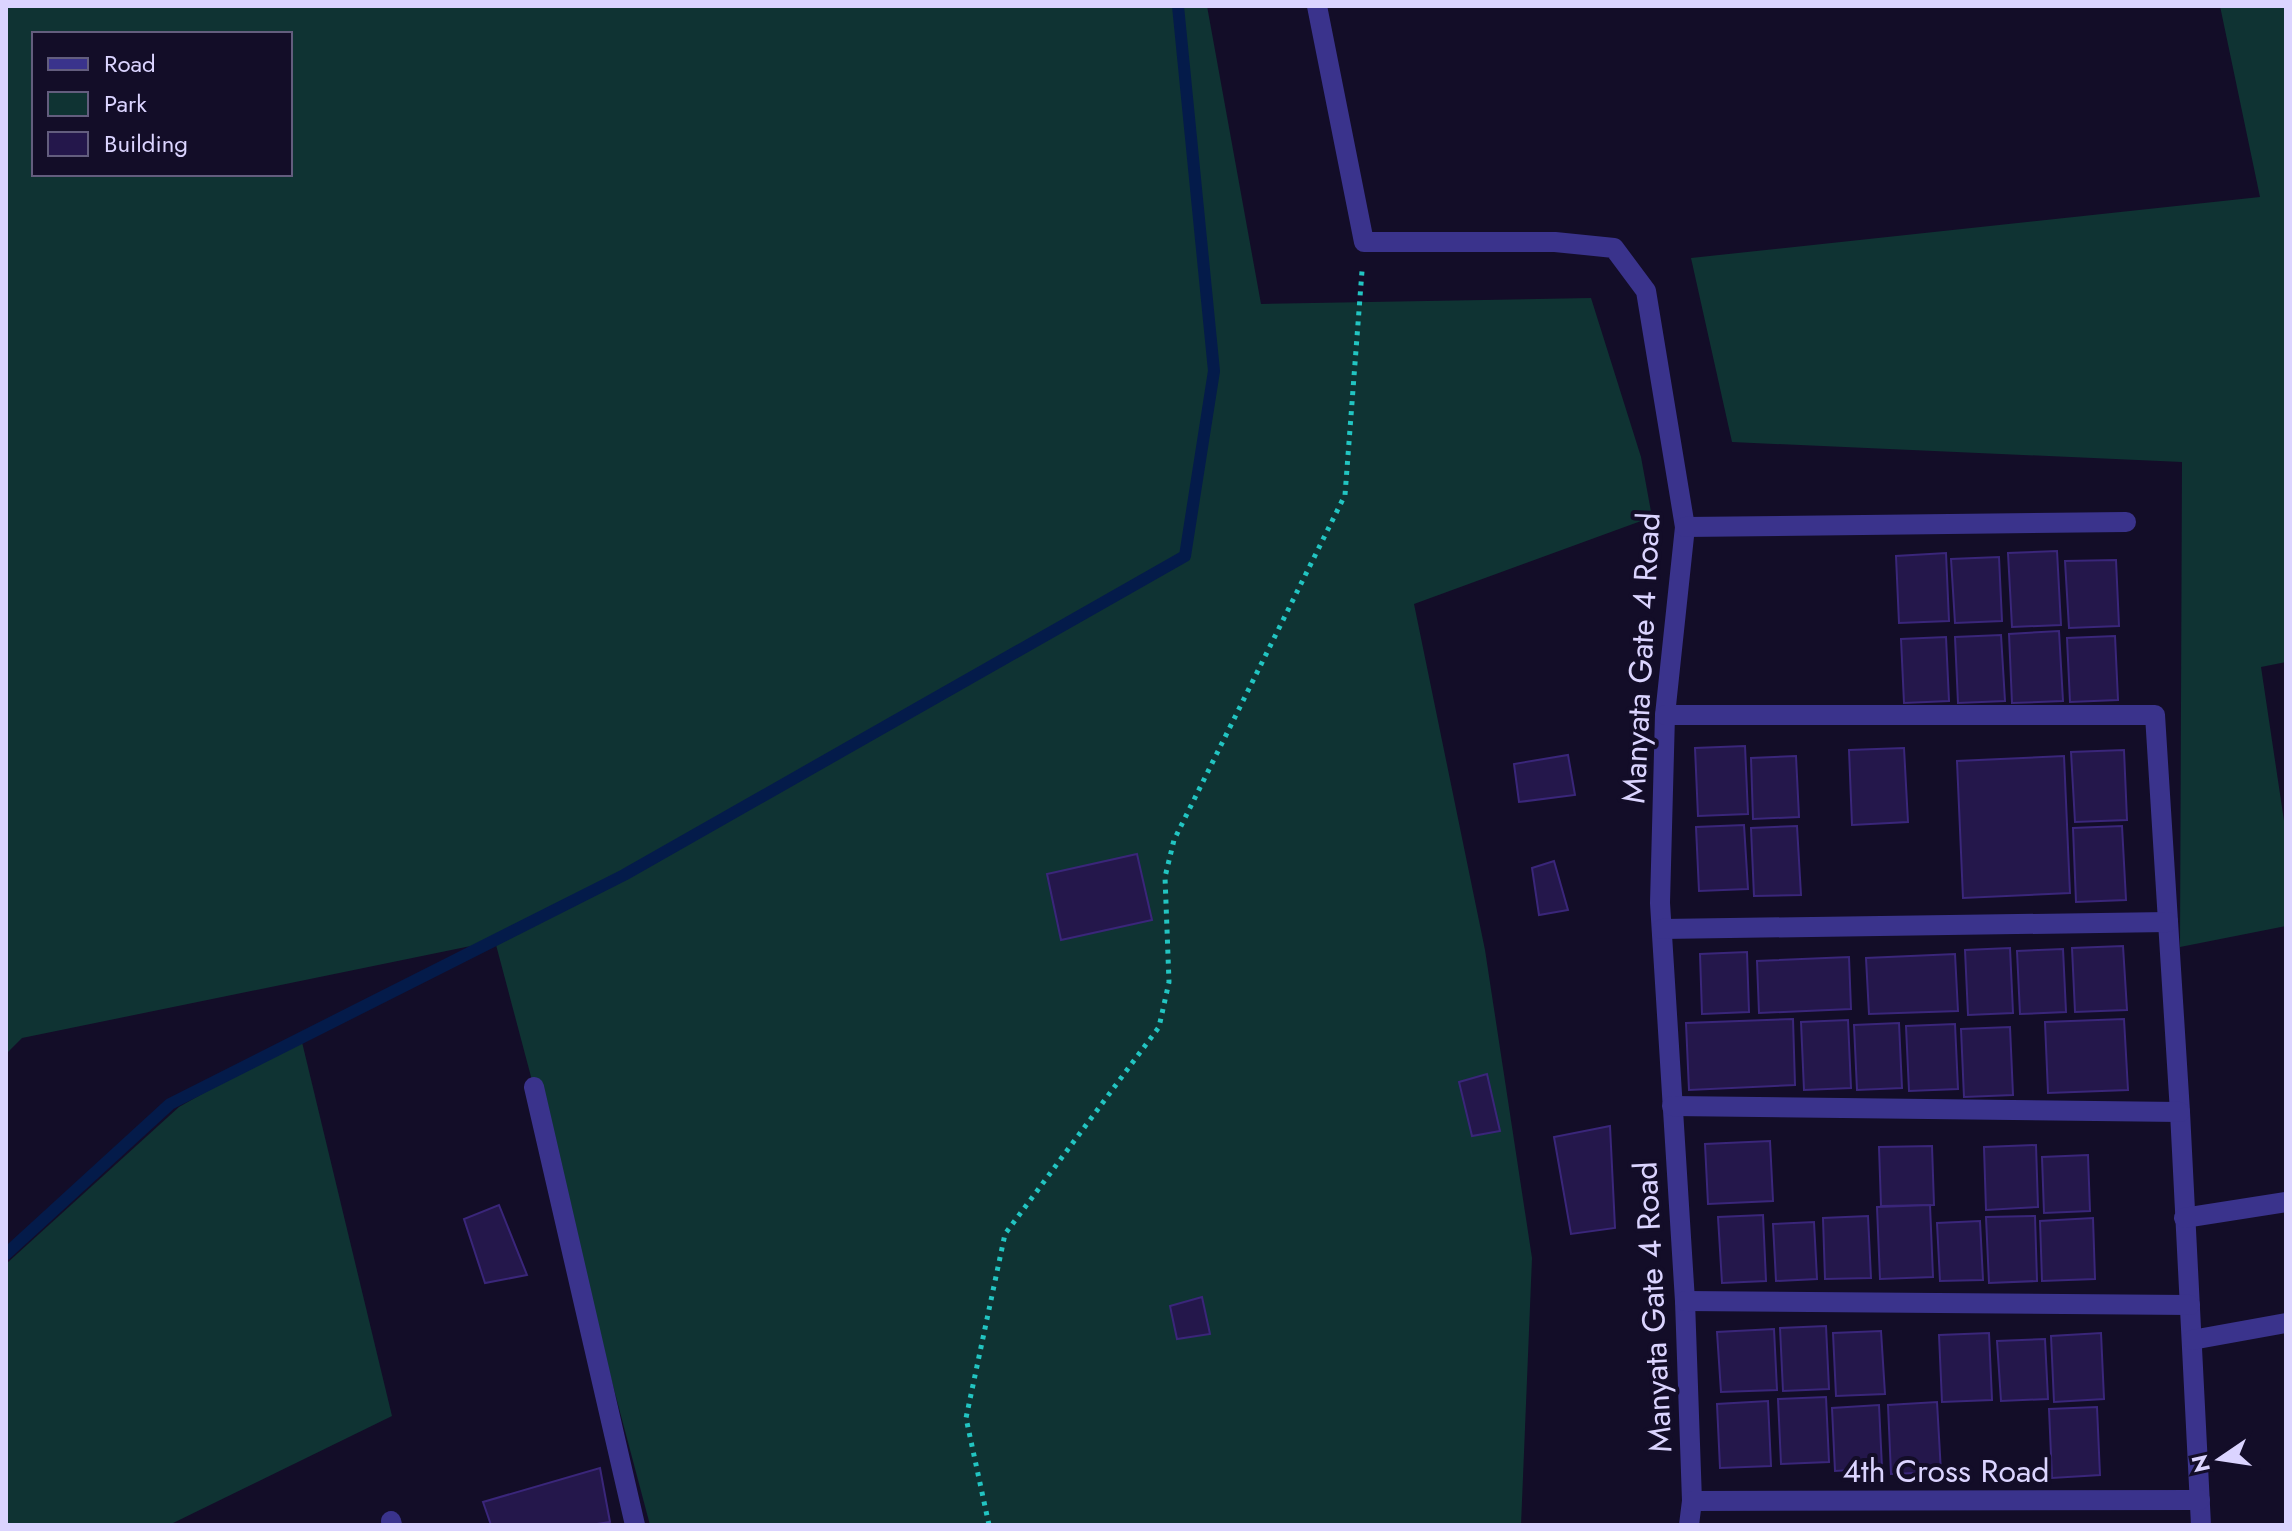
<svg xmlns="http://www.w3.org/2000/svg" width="2292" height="1531" font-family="Jost,sans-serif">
	<rect width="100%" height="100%" fill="#130d28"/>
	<g fill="#0f3333" fill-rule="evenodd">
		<path d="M6 6H1207L1261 304 1591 298 1641 457 1652 517 1414 604 1485 950 1532 1258 1521 1525H650L495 941 22 1038 6 1054ZM34 34H290V174H34Z"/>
		<path d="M2220 6H2286V662L2261 667 2286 834V926L2180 947 2182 462 1732 442 1691 258 2260 197Z"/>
		<path d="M301 1038 392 1416 169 1525H6V1264L179 1107Z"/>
	</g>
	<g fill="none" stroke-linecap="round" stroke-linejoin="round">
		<path stroke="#041b4a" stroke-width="12" d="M6 1254 170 1104 624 875 1185 556 1214 371 1178 6"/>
	</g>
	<g fill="#24174b" stroke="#3a267a" stroke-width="2">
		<path d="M2057 551 2061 625 2012 627 2008 553Z"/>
		<path d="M1946 553 1949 621 1899 623 1896 556Z"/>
		<path d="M1999 557 2002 621 1955 623 1951 559Z"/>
		<path d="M2116 560 2119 626 2069 628 2065 561Z"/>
		<path d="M2059 631 2063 701 2012 703 2009 634Z"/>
		<path d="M2001 635 2005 701 1958 703 1955 637Z"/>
		<path d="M2115 636 2118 700 2070 702 2067 638Z"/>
		<path d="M1946 637 1949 701 1904 703 1901 639Z"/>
		<path d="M1745 746 1748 814 1698 816 1695 748Z"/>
		<path d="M1904 748 1908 822 1852 825 1849 750Z"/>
		<path d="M2124 750 2127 820 2075 822 2071 752Z"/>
		<path d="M1568 755 1575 795 1519 802 1514 764Z"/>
		<path d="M1796 756 1799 817 1753 819 1751 758Z"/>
		<path d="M2064 756 2070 893 1963 898 1957 761Z"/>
		<path d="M1744 825 1748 889 1699 891 1696 827Z"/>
		<path d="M1797 826 1801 895 1754 896 1751 828Z"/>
		<path d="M2122 826 2126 900 2076 902 2073 828Z"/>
		<path d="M1137 854 1152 920 1061 940 1047 874Z"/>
		<path d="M1554 861 1568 910 1539 915 1532 868Z"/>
		<path d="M2123 946 2127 1010 2075 1012 2072 948Z"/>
		<path d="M2010 948 2013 1013 1968 1015 1965 950Z"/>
		<path d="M2063 949 2066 1012 2020 1014 2017 951Z"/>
		<path d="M1747 952 1749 1012 1702 1014 1700 954Z"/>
		<path d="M1955 954 1958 1011 1869 1014 1866 958Z"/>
		<path d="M1849 957 1851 1009 1759 1013 1757 961Z"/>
		<path d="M1793 1019 1795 1085 1689 1090 1686 1023Z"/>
		<path d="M2124 1019 2128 1090 2048 1093 2045 1022Z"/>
		<path d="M1848 1020 1851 1088 1804 1090 1801 1022Z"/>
		<path d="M1899 1023 1902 1088 1857 1090 1854 1025Z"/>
		<path d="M1955 1024 1958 1089 1909 1091 1906 1026Z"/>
		<path d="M2010 1027 2013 1095 1964 1097 1961 1029Z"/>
		<path d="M1487 1074 1500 1131 1472 1136 1459 1082Z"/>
		<path d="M1610 1126 1615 1228 1571 1234 1554 1137Z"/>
		<path d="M1770 1141 1773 1201 1708 1204 1705 1144Z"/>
		<path d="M2036 1145 2038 1207 1986 1210 1984 1147Z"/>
		<path d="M1932 1146 1934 1205 1881 1206 1879 1147Z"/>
		<path d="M2088 1155 2090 1211 2044 1213 2042 1157Z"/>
		<path d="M499 1205 527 1275 485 1283 464 1219Z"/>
		<path d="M1930 1205 1933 1277 1880 1279 1877 1207Z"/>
		<path d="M1763 1215 1766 1281 1722 1283 1718 1217Z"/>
		<path d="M1868 1216 1871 1278 1825 1279 1823 1218Z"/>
		<path d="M2035 1216 2037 1281 1989 1283 1986 1217Z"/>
		<path d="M2093 1218 2095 1279 2042 1281 2040 1221Z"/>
		<path d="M1980 1221 1983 1280 1940 1281 1937 1223Z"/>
		<path d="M1814 1222 1817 1279 1776 1281 1773 1224Z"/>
		<path d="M1202 1297 1210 1334 1177 1339 1170 1306Z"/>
		<path d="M1826 1326 1829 1389 1783 1391 1780 1328Z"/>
		<path d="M1774 1329 1777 1390 1721 1392 1717 1332Z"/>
		<path d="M1881 1331 1885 1394 1836 1396 1833 1333Z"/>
		<path d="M1989 1333 1992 1400 1942 1402 1939 1335Z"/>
		<path d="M2101 1333 2104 1399 2054 1402 2051 1336Z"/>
		<path d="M2045 1339 2048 1399 2001 1401 1997 1341Z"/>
		<path d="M1826 1397 1829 1462 1781 1464 1778 1399Z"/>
		<path d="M1768 1401 1771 1466 1720 1468 1717 1404Z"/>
		<path d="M1937 1402 1941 1472 1891 1474 1888 1405Z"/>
		<path d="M1879 1405 1882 1468 1835 1471 1832 1408Z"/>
		<path d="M2097 1407 2100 1475 2052 1478 2049 1409Z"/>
		<path d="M600 1468 610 1522 590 1525H491L483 1502Z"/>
	</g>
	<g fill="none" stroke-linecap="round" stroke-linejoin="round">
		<path stroke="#22c5c2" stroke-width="5" stroke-dasharray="4 6" stroke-linecap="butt" d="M989 1525 966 1418 1005 1234 1159 1027 1169 982 1165 877 1174 840 1345 495 1362 271"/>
		<g stroke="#3a338c" stroke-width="20">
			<path d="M1317 6 1364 242H1555L1614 248 1646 291 1685 527 1665 715 1660 903 1685 1301 1692 1501 1689 1525"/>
			<path d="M1685 527 2126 522"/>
			<path d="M1665 715H2155L2180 1112 2201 1525"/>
			<path d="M1662 929 2168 922"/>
			<path d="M534 1087 635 1525"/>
			<path d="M1672 1106 2180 1112"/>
			<path d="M2184 1218 2286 1202"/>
			<path d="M1685 1301 2190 1305"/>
			<path d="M2192 1340 2286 1323"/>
			<path d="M1692 1501 2200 1500"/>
			<path d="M391 1521 392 1525"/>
		</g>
	</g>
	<g text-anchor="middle" stroke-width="8" stroke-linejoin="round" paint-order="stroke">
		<g font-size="32" fill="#dbd4ff" stroke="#130d28">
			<text transform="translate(1641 658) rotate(-87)" y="11">Manyata Gate 4 Road</text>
			<text transform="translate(1653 1307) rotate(-93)" y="11">Manyata Gate 4 Road</text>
			<text x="1946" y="1482">4th Cross Road</text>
		</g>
	</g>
	<rect width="2292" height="1531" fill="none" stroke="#dbd4ff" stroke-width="16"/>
	<rect x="32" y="32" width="260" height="144" fill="#130d28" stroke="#635d7e" stroke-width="2"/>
	<rect x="48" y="58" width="40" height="12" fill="#3a338c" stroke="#635d7e" stroke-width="2"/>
	<text x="104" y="72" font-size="24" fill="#dbd4ff">Road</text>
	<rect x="48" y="92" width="40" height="24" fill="#0f3333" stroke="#635d7e" stroke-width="2"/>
	<text x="104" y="112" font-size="24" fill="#dbd4ff">Park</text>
	<rect x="48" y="132" width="40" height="24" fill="#24174b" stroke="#635d7e" stroke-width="2"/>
	<text x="104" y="152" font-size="24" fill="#dbd4ff">Building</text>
	<g transform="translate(2220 1459) rotate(257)" stroke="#130d28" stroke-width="6" paint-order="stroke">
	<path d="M0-6L14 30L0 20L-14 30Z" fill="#dbd4ff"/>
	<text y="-12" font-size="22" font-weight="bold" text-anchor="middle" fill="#dbd4ff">N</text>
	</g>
</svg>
